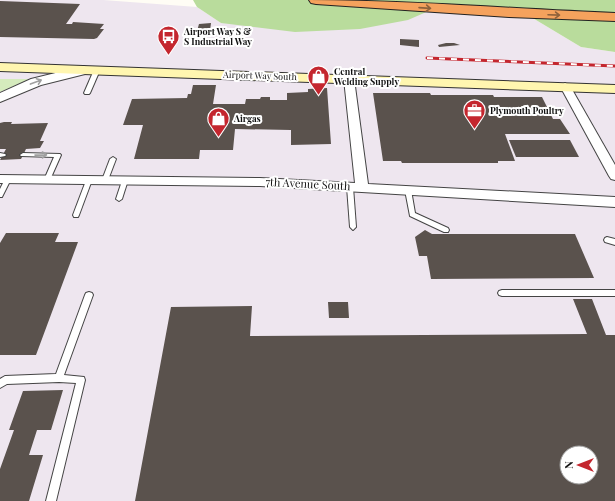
<svg xmlns="http://www.w3.org/2000/svg" width="615" height="501" font-family="'Playfair Display',serif">
	<rect width="100%" height="100%" fill="#fffdf5"/>
	<path fill="#eee6ef" fill-rule="evenodd" d="M0 0H103L197 7 221 23 440 6 521 11 581 47 615 52V501H0ZM567 453H591V477H567Z"/>
	<path fill="#d5ebbd" d="M0 79H30L0 92Z"/>
	<path fill="#b9dc9c" d="M193 0H615V52L581 47 521 11 440 6 408 20 360 29 295 32 221 23 197 7Z"/>
	<g fill="#5a524d" fill-rule="evenodd">
		<path d="M0 1 80 4 66 24H72L73 22 104 24 100 29H104L97 38 94 39 0 37Z"/>
		<path d="M211 23 210 31H197L199 24Z"/>
		<path d="M400 39 419 40V47L400 45Z"/>
		<path d="M446 43H454L460 45 439 47 438 45Z"/>
		<path d="M193 85H216L213 104H245L246 99H260L261 97H270V100H287V93L308 92V89L327 88 331 144 291 145V130L235 129 233 150H200L199 159H134L143 125H123L132 99 187 98 188 94H191Z"/>
		<path d="M373 93H430L431 95H493L494 97H542L553 119H560L570 134H505L515 161H498V163H402L401 161H383Z"/>
		<path d="M4 122H12L11 124 48 123 40 141H44L40 148 26 149 21 159 0 160 6 149H0V123Z"/>
		<path d="M509 140H570L579 157H516Z"/>
		<path d="M425 230 432 234H575L594 278 431 279 427 256H419L415 237Z"/>
		<path d="M6 233H59L55 242H78L36 355H0V243Z"/>
		<path d="M573 299H592L606 335H615V501H135L171 307 252 306 250 336 587 334ZM567 453H591V477H567Z"/>
		<path d="M328 302H348L349 318H329Z"/>
		<path d="M63 390 51 430H37L29 455H43L29 501H0V469L14 430H9L23 391Z"/>
	</g>
	<g fill="none" stroke-linecap="round" stroke-linejoin="round">
		<defs>
			<g id="service">
				<path d="M97 68 100 70 90 93 89 94H85L84 93 94 70Z"/>
				<path d="M0 153 5 154 6 155 5 156 0 157Z"/>
				<path d="M23 153 60 154 61 155 49 182H45L44 180 54 157 21 156 20 155Z"/>
				<path d="M113 157 116 159 108 180 107 182H103L102 180 110 159Z"/>
				<path d="M6 177H10L11 179 2 197H0V189Z"/>
				<path d="M87 178H91L92 180 79 215 78 217H74L73 215Z"/>
				<path d="M123 178H127L128 180 122 199 119 201 116 199Z"/>
				<path d="M348 185H350L353 187 356 227 353 230 350 227 347 187Z"/>
				<path d="M406 188H408L411 190 415 213 448 228 449 230 448 232H444L410 216 405 190Z"/>
				<path d="M607 237 615 239V245L605 242 604 240 605 238Z"/>
				<path d="M502 290H615V296H502L499 295 498 293 499 291Z"/>
				<path d="M89 292 92 293 93 295 64 375 84 377 85 380 56 501H46L76 383 59 382 7 384 0 388V379L5 376 56 374 85 295 86 293Z"/>
			</g>
			<g id="minor">
				<path d="M349 76 354 79 368 184 615 197V207L260 186 0 183V175L260 178 355 183 344 79Z"/>
				<path d="M565 83 570 86 615 165V180L611 179 609 176 560 86Z"/>
			</g>
			<path id="tertiary" d="M84 66 90 70 89 73 41 85 0 102V93L31 79Z"/>
			<path id="secondary" d="M0 63 615 85V93L0 71Z"/>
			<path id="motorway" d="M309 0C411 0 513 9 615 13V21L509 17 316 4 311 3Z"/>
		</defs>
		<use href="#service" stroke="#444" stroke-width="2"/>
		<use href="#minor" stroke="#444" stroke-width="2"/>
		<use href="#tertiary" stroke="#444" stroke-width="2"/>
		<use href="#secondary" stroke="#333" stroke-width="2"/>
		<use href="#motorway" stroke="#222" stroke-width="2"/>
		<use href="#service" fill="#fff" fill-rule="evenodd"/>
		<use href="#minor" fill="#fff" fill-rule="evenodd"/>
		<use href="#tertiary" fill="#fff" fill-rule="evenodd"/>
		<use href="#secondary" fill="#fff6b0" fill-rule="evenodd"/>
		<use href="#motorway" fill="#f5a25d" fill-rule="evenodd"/>
		<defs>
			<path id="rail" d="M427 58 615 66"/>
		</defs>
		<use href="#rail" stroke="#c4262e" stroke-width="3"/>
		<use href="#rail" stroke="#fff" stroke-width="2" stroke-dasharray="6" stroke-linecap="butt"/>
	</g>
	<defs><path id="oneway-shaft" d="M-6 0H5M1.5-3L5.5 0L1.5 3" fill="none" stroke-width="1.6" stroke-linecap="round" stroke-linejoin="round"/></defs>
	<g stroke="#8e613b">
		<use href="#oneway-shaft" transform="translate(425 8) rotate(4)"/>
		<use href="#oneway-shaft" transform="translate(554 15) rotate(2)"/>
	</g>
	<g stroke="#a0a0a0">
		<use href="#oneway-shaft" transform="translate(36 82) rotate(-20)"/>
		<use href="#oneway-shaft" transform="translate(41 155) rotate(-1)"/>
	</g>
	<defs>
		<symbol id="bus-pin" viewBox="-11 -11 22 30"><path d="M0 17L-7.5 6A9.5 9.5 0 1 1 7.5 6Z" fill="#c4262e" stroke="#fff"/><path d="M-5-6H5V4H4V6H2V4H-2V6H-4V4H-5ZM-3.5-4V0h7V-4ZM-3.5 1.2v1.5H-2V1.2ZM2 1.2v1.5H3.5V1.2Z" fill="#fff"/></symbol>
		<symbol id="shop-pin" viewBox="-11 -11 22 30"><path d="M0 17L-7.5 6A9.5 9.5 0 1 1 7.5 6Z" fill="#c4262e" stroke="#fff"/><path d="M-5-2.5h2.3a2.7 3.5 0 0 1 5.4 0H5L5.5 6h-11ZM-1.5-2.5h3a1.5 2.3 0 0 0-3 0Z" fill="#fff"/></symbol>
		<symbol id="office-pin" viewBox="-11 -11 22 30"><path d="M0 17L-7.5 6A9.5 9.5 0 1 1 7.5 6Z" fill="#c4262e" stroke="#fff"/><path d="M-6-3h4V-5.5h4V-3h4V5H-6ZM-1-4.5V-3h2v-1.5ZM-6 0V1H6V0Z" fill="#fff"/></symbol>
	</defs>
	<g fill-rule="evenodd">
		<use href="#bus-pin" x="156" y="24" width="25" height="34"/>
		<use href="#shop-pin" x="306" y="64" width="25" height="34"/>
		<use href="#office-pin" x="462" y="98" width="25" height="34"/>
		<use href="#shop-pin" x="206" y="106" width="25" height="34"/>
	</g>
	<g text-anchor="middle" stroke-width="4" stroke-linejoin="round" paint-order="stroke">
		<g font-size="9" font-weight="bold" fill="#111" stroke="#fff" text-anchor="start">
			<text x="184" y="35">Airport Way S &amp;<tspan x="184" dy="10">S Industrial Way</tspan></text>
			<text x="334" y="75">Central<tspan x="334" dy="10">Welding Supply</tspan></text>
			<text x="490" y="114">Plymouth Poultry</text>
			<text x="234" y="122">Airgas</text>
		</g>
		<g font-size="9" fill="#111" stroke="#fff">
			<text transform="translate(260 76) rotate(2)" y="3">Airport Way South</text>
		</g>
		<g font-size="11" fill="#111" stroke="#fff">
			<text transform="translate(308 184) rotate(3)" y="4">7th Avenue South</text>
		</g>
	</g>
	<g transform="translate(579 465) rotate(270)"><circle r="19" fill="#ffffff" stroke="#a0a0a0"/>
	<path d="M0-3L7 15L0 10L-7 15Z" fill="#c4262e"/>
	<text y="-6" font-size="11" font-weight="bold" text-anchor="middle" fill="#111111">N</text>
	</g>
</svg>
